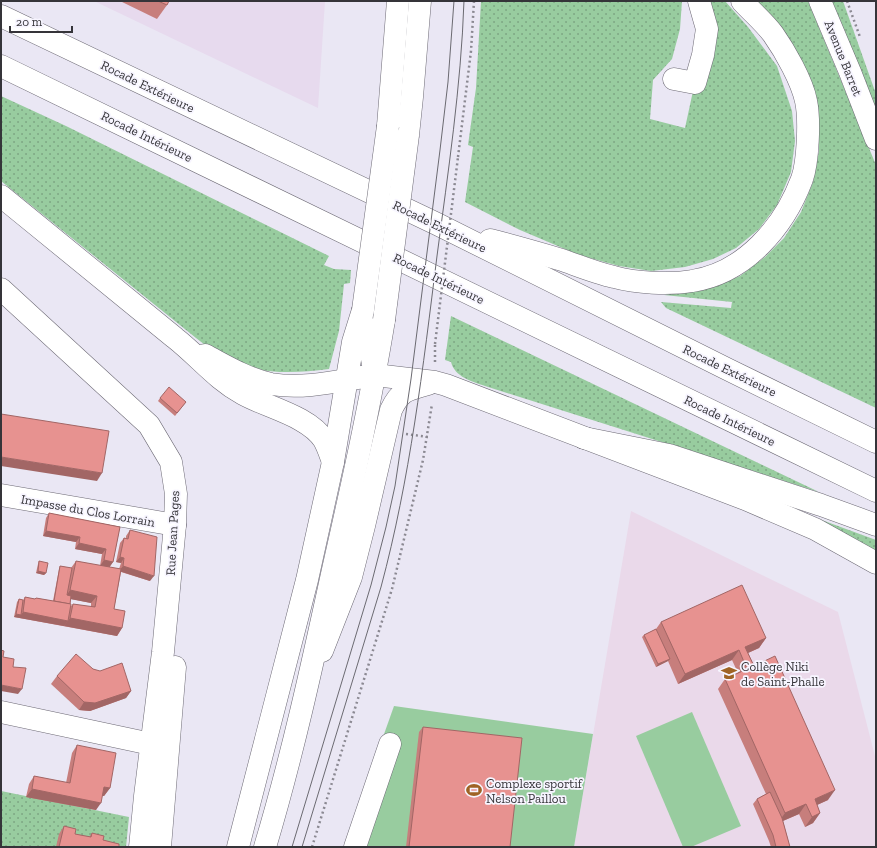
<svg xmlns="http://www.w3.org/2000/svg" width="877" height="848" font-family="'Zilla Slab',serif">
	<defs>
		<pattern id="green-dots" width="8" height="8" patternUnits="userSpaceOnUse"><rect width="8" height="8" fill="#98cc9f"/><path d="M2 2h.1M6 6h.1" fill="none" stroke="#7da683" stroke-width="1.8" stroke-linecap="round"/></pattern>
	</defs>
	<rect width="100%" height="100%" fill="#eae7f4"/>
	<path fill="#e7daee" d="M94 1H325L318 108Z"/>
	<path fill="#ead9ea" d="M631 511 838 612 876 760V847H574Z"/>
	<g fill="url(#green-dots)">
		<path d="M481 1H682L680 29 672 59 653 80 650 119 685 128 693 91 706 1H725L748 27 777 66 792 111 795 141 791 172 777 205 759 229 736 248 713 259 685 267 651 271 619 266 579 255 520 230 465 202 473 147 468 145 476 88Z"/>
		<path d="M754 1H808L876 165V408L666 308 661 302 731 308 732 302 664 295 714 287 740 276 765 257 784 238 801 212 813 182 819 151 818 119Z"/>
		<path d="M831 1H843L876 94V111Z"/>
		<path d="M1 96 66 126 329 256 324 265 334 269 351 270 350 283 344 284 339 331 329 369C290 374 256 375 221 356 213 351 204 344 196 338L1 181Z"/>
		<path d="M451 316 819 492 485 386C471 381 455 377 451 362L445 360Z"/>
		<path d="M819 519 876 540V557L815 523Z"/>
		<path d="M1 791 129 817 126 847H1Z"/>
	</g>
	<g fill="#98cc9f">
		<path d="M394 706 593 734 574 847H344Z"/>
		<path d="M692 712 741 826 691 847H683L636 736Z"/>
	</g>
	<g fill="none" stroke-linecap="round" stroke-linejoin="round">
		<defs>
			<g id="minor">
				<path d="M674 79 695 83 703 55 707 29 699 1"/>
				<path d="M1 289 149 425 171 462 176 494 175 525 163 652 145 796 140 847"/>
				<path d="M363 310 375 375 435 382 446 385 745 499 815 529 876 563"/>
				<path d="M1 495 175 525"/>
				<path d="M322 651 351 577 364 526 391 410C401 389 408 390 428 384"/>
				<path d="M1 712 151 744"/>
				<path d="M160 847 175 667"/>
				<path d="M355 847 390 744"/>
			</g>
			<g id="major">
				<path d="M820 1 850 72 876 139"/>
				<path d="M388 126 398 1"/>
				<path d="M408 135 412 97 420 1"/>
				<path d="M238 847 307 580 333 462 353 342 363 310"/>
				<path d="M265 847C292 757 312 666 332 574 351 490 370 406 384 320"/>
			</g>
			<g id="highway">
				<path d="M1 16 437 224 727 369 876 442"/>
				<path d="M1 66 876 491"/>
				<path d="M1 196C59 244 117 291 175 338 199 357 216 379 243 394 266 407 309 416 324 440 328 447 330 454 333 462"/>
				<path d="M490 240C514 246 538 253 562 260 579 266 596 273 614 277 636 283 669 285 692 281 745 273 784 227 802 179 808 162 810 120 806 101 802 81 785 51 773 34 764 22 752 12 742 1"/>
				<path d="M205 355C226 366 247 379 271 384 306 390 341 380 375 375"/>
				<path d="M584 438 669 455 821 505 876 525"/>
			</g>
		</defs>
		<use href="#minor" stroke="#6d6a75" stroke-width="23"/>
		<use href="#major" stroke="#6d6a75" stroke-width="23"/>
		<use href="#highway" stroke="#6d6a75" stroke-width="23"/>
		<g stroke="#8b8992" stroke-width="2.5" stroke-dasharray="2 3" stroke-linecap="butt">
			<path d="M847 1 860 37"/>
			<path d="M458 157 471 51 474 1"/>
			<path d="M435 362V344"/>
			<path d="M406 434 428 437"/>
			<path d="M312 847 392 589 423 460 432 404"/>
		</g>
		<use href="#minor" stroke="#fff" stroke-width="22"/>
		<use href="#major" stroke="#fff" stroke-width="22"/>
		<use href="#highway" stroke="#fff" stroke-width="22"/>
		<g stroke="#6b6a71" stroke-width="1">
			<path d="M292 847 371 585 386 527 395 486 411 379 440 150 448 82 454 1"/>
			<path d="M302 847 381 587C410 479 423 368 437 256 448 172 461 87 464 1"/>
		</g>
		<defs>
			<g id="major-bridge">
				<path d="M363 310 388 126"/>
				<path d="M384 320 408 135"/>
			</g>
		</defs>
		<use href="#major-bridge" stroke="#6d6a75" stroke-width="23" stroke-linecap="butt"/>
		<path stroke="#8b8992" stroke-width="2.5" stroke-dasharray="2 3" stroke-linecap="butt" d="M435 344 458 157"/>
		<use href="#major-bridge" stroke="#fff" stroke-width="22"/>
	</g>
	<g fill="#c77e7c" fill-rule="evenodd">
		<path d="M120 1H169L167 5 157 19Z"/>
		<path d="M160 398 186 402 175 416 158 401Z"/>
		<path d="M49 513 120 527 113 562 109 567 119 569 121 563 116 562 120 543 124 538H126V536L130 530 150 581 121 572 114 609 122 628 117 636 14 617 17 602 19 599 23 600 25 597 35 599 36 598 53 601 59 569 60 566 71 568 76 561 100 566 102 554 75 549 76 542 43 536 46 518ZM71 599 91 603V607L73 604 71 606 70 604Z"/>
		<path d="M39 561 46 573 44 575 36 573 38 564Z"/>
		<path d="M661 622 766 638 759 648 748 653 754 666 828 800 817 805 820 813 813 823 805 827 799 814 783 821 790 847H771L769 841 753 804 757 799 766 794 718 689 725 679 738 673 732 660 678 684 668 661 656 667 642 637 644 635 656 629Z"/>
		<path d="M93 669 131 691 126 698 90 711 79 710 51 684 57 676Z"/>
		<path d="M423 727 510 847H406L419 732Z"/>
		<path d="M77 745 110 788 104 796H102L96 810 26 797 29 784 34 776 66 783 72 753Z"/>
		<path d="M64 826 75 834 89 837 92 833 103 840 119 847H56L59 834Z"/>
	</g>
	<g fill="#a26665">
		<path d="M1 457 102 473 97 481 1 466Z"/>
		<path d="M46 531 80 537 76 542 43 536Z"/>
		<path d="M79 543 106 549 102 554 75 549Z"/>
		<path d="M120 557 124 558 121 563 116 562Z"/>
		<path d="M104 560 113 562 109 568 100 566Z"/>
		<path d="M123 566 154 576 150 581 119 571Z"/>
		<path d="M38 571 46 573 44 575 36 573Z"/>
		<path d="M70 590 97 596 91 603 65 598Z"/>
		<path d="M23 612 68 621 64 626 14 617 16 614 21 615Z"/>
		<path d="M70 618 122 628 117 636 64 626Z"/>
		<path d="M766 638 759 648 741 656 745 647Z"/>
		<path d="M739 650 732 660 678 684 685 674Z"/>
		<path d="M670 659 668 661 656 667 658 664Z"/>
		<path d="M1 685 22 689 18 694 1 691Z"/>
		<path d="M131 691 126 698 90 711 79 710 84 702Z"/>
		<path d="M104 787 110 788 104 796 99 795Z"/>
		<path d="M32 789 101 803 96 810 26 797Z"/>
		<path d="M835 790 828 800 808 809 815 799Z"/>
		<path d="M806 804 799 814 778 823 785 813Z"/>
		<path d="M820 813 813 823 805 827 812 817Z"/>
	</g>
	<g fill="#e79290" stroke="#a26665">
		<path d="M158 1H169L167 5Z"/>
		<path d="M169 387 186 402 177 413 160 398Z"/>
		<path d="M1 414 109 431 102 473 1 457Z"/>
		<path d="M49 513 120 527 113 562 104 560 106 549 79 543 80 537 46 531Z"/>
		<path d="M130 530 157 537 154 576 123 566 124 558 120 557 124 538 128 539Z"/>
		<path d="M39 561 48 563 46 573 38 571Z"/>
		<path d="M76 561 121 569 114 609 125 611 122 628 70 618 73 604 95 607 97 596 70 590Z"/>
		<path d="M60 566 72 568 67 595 71 596 70 604 54 601Z"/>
		<path d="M742 585 766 638 745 647 754 666 775 656 835 790 815 799 820 813 812 817 806 804 785 813 725 679 747 669 739 650 685 674 661 622Z"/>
		<path d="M25 597 35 599 36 598 71 604 68 621 23 612Z"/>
		<path d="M19 599 23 600 21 615 16 614Z"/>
		<path d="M656 629 670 659 658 664 644 635Z"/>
		<path d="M1 650 4 651 3 657 14 659 13 667 26 668 22 689 1 685Z"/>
		<path d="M76 654 93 669 100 671 122 663 131 691 95 703 84 702 57 676Z"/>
		<path d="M423 727 522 738 510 847H409Z"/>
		<path d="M77 745 116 753 110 788 104 787 101 803 32 789 34 776 70 783Z"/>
		<path d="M770 792 782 818 790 847H776L773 835 757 799Z"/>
		<path d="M64 826 76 829 75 834 91 837 92 833 104 836 103 840 119 844V847H59Z"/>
	</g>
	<defs>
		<symbol id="school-bare" viewBox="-9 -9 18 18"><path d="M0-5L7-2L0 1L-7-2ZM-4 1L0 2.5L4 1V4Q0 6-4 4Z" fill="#9f6325" stroke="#f7f5ff" stroke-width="2.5" paint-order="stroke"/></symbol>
		<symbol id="stadium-bare" viewBox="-9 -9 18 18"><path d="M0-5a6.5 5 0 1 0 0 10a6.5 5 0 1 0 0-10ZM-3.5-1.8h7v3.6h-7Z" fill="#9f6325" stroke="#f7f5ff" stroke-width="2.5" paint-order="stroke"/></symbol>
	</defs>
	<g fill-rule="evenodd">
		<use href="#school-bare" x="718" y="662" width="22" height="22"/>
		<use href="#stadium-bare" x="463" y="779" width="22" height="22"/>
	</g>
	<g text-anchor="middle" stroke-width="3.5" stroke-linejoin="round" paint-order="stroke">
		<g font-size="13" fill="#353439" stroke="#f7f5ff">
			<text transform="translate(844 58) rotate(68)" y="5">Avenue Barret</text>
			<text transform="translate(148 86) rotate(26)" y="5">Rocade Extérieure</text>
			<text transform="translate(147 136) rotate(26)" y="5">Rocade Intérieure</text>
			<text transform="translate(440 226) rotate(26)" y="5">Rocade Extérieure</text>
			<text transform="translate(439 278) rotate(26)" y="5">Rocade Intérieure</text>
			<text transform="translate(730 370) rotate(26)" y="5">Rocade Extérieure</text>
			<text transform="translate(730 420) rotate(26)" y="5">Rocade Intérieure</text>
			<text transform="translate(88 510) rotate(10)" y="5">Impasse du Clos Lorrain</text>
			<text transform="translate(172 533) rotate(-87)" y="5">Rue Jean Pages</text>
		</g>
		<g font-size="13" fill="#353439" stroke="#f7f5ff" text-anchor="start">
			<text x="741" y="671">Collège Niki<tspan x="741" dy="15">de Saint-Phalle</tspan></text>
			<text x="486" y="788">Complexe sportif<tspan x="486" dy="15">Nelson Paillou</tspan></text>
		</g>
	</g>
	<rect width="877" height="848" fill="none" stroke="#353439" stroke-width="4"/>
	<path d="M10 26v6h62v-6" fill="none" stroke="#353439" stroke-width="2"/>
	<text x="16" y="26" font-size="12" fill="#353439" stroke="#f7f5ff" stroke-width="3" paint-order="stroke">20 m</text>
</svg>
